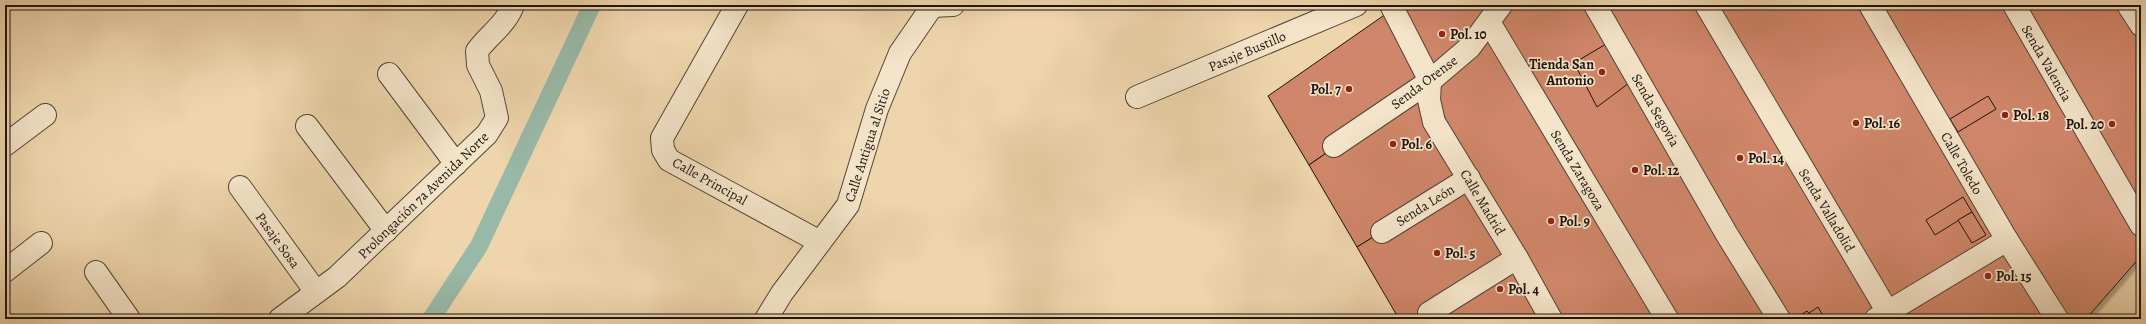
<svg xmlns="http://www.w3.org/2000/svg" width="2146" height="324" font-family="Alegreya,serif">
	<defs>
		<filter id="shadow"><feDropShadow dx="3.5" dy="3.5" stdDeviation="1" flood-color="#0004"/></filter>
	</defs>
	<rect width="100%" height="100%" fill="#eed5ac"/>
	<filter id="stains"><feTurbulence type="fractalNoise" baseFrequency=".005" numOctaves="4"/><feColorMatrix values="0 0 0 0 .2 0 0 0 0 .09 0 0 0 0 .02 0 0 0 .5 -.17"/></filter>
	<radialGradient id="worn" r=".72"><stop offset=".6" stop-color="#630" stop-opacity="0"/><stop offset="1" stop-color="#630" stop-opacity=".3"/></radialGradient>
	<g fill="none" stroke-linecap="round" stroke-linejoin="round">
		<path stroke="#99b9a8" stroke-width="18" d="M431 319 479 246 592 5"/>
	</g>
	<g fill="#d0866a" stroke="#1f140d" filter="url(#shadow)">
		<path d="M1401 5H1500L1430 81Z"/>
		<path d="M1501 5H1595L1781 319H1668L1489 22Z"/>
		<path d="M1595 5H1703L1887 312 1876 319H1781Z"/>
		<path d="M1703 5H1869L2007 240 1887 312Z"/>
		<path d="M1703 5H1869L2007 240 1887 312Z"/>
		<path d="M1869 5H2014L2141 225V256L2086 319H2057Z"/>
		<path d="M2014 5H2130L2141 23V225Z"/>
		<path d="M1393 9 1430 81 1309 165 1268 96Z"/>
		<path d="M1489 22 1668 319H1551L1429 100Z"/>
		<path d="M1606 44 1633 80 1597 107 1574 63Z"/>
		<path d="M1430 81 1469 178 1357 247 1309 165Z"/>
		<path d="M1988 96 1996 109 1958 132 1950 119Z"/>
		<path d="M1469 178 1517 258 1414 319H1399L1357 247Z"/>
		<path d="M1963 197 1972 212 1935 235 1926 220Z"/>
		<path d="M1972 212 1986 235 1972 243 1958 220Z"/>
		<path d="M2007 240 2057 319H1892Z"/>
		<path d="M1517 258 1552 319H1414Z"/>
		<path d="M1818 307 1822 314 1813 319 1809 313Z"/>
		<path d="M1807 311 1813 319H1795Z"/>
	</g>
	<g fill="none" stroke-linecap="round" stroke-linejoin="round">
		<defs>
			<g id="minor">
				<path d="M737 5 662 138 663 150 669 160 820 242"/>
				<path d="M1391 5 1430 81 1429 100 1434 122 1517 258 1551 319"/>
				<path d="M1595 5 1726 233 1779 319"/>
				<path d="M1706 5 1892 319"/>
				<path d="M1870 5 2007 240 2057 319"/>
				<path d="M2014 5 2141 225"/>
				<path d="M2128 5 2141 25"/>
				<path d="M932 6 953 5"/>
				<path d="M1489 22 1667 319"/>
				<path d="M389 74 456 164"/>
				<path d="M1137 97 1356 5"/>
				<path d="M307 126 386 231"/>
				<path d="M5 145 45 115"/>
				<path d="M1334 146 1430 81 1470 47 1501 5"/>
				<path d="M240 187 316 292"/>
				<path d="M1382 232 1469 178"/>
				<path d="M5 271 41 243"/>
				<path d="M96 272 129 319"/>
				<path d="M1429 313 1517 258"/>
				<path d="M280 319 337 277 487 134 497 118 491 91 478 65 477 51C489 35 507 23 513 5"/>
				<path d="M766 319 782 293 848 205 877 109 900 53 933 5"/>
				<path d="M1876 319 2007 240"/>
			</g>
		</defs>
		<use href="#minor" stroke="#534435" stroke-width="24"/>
		<use href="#minor" stroke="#f4e4c9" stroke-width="22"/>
	</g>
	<g fill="#8f2418" stroke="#f4e4c9" stroke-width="1.5">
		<circle cx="1442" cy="34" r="4"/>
		<circle cx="1602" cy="72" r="4"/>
		<circle cx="1349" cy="89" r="4"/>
		<circle cx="2005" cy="115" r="4"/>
		<circle cx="1856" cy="123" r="4"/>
		<circle cx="2112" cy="124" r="4"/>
		<circle cx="1393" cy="144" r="4"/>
		<circle cx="1740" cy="158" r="4"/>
		<circle cx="1635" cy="170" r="4"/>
		<circle cx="1551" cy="221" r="4"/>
		<circle cx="1437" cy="253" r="4"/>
		<circle cx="1988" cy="276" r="4"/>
		<circle cx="1500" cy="289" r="4"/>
	</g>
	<g text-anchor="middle" stroke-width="3.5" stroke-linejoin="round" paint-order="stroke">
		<g font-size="14" font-weight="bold" fill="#1f140d" stroke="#f4e4c9" text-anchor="start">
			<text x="1450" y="39">Pol. 10</text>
			<text x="1594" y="69" text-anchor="end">Tienda San<tspan x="1594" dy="16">Antonio</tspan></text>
			<text x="1341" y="94" text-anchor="end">Pol. 7</text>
			<text x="2013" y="120">Pol. 18</text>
			<text x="1864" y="128">Pol. 16</text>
			<text x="2104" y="129" text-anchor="end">Pol. 20</text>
			<text x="1401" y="149">Pol. 6</text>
			<text x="1748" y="163">Pol. 14</text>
			<text x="1643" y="175">Pol. 12</text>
			<text x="1559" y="226">Pol. 9</text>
			<text x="1445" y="258">Pol. 5</text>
			<text x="1996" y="281">Pol. 15</text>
			<text x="1508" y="294">Pol. 4</text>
		</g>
		<g font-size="14" fill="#1f140d" stroke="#f4e4c9">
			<text transform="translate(1247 51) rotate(-23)" y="5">Pasaje Bustillo</text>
			<text transform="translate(2047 63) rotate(60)" y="5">Senda Valencia</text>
			<text transform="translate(1424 82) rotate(-37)" y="5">Senda Orense</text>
			<text transform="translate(1656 110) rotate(60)" y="5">Senda Segovia</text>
			<text transform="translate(867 145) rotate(-72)" y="5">Calle Antigua al Sitio</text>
			<text transform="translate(1962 163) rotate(60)" y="5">Calle Toledo</text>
			<text transform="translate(1578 170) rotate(59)" y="5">Senda Zaragoza</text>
			<text transform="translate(710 181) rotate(29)" y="5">Calle Principal</text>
			<text transform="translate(423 195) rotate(-44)" y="5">Prolongación 7a Avenida Norte</text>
			<text transform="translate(1483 202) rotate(59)" y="5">Calle Madrid</text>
			<text transform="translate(1425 205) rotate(-32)" y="5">Senda León</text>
			<text transform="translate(1827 210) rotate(59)" y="5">Senda Valladolid</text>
			<text transform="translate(278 240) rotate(54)" y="5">Pasaje Sosa</text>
		</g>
	</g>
	<rect width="2146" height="324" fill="none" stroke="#eed5ac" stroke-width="20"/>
	<rect x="6" y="6" width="2134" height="312" fill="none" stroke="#1f140d" stroke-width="2"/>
	<rect x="10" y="10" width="2126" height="304" fill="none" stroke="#1f140d"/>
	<rect width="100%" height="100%" filter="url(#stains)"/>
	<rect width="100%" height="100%" fill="url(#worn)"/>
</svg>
